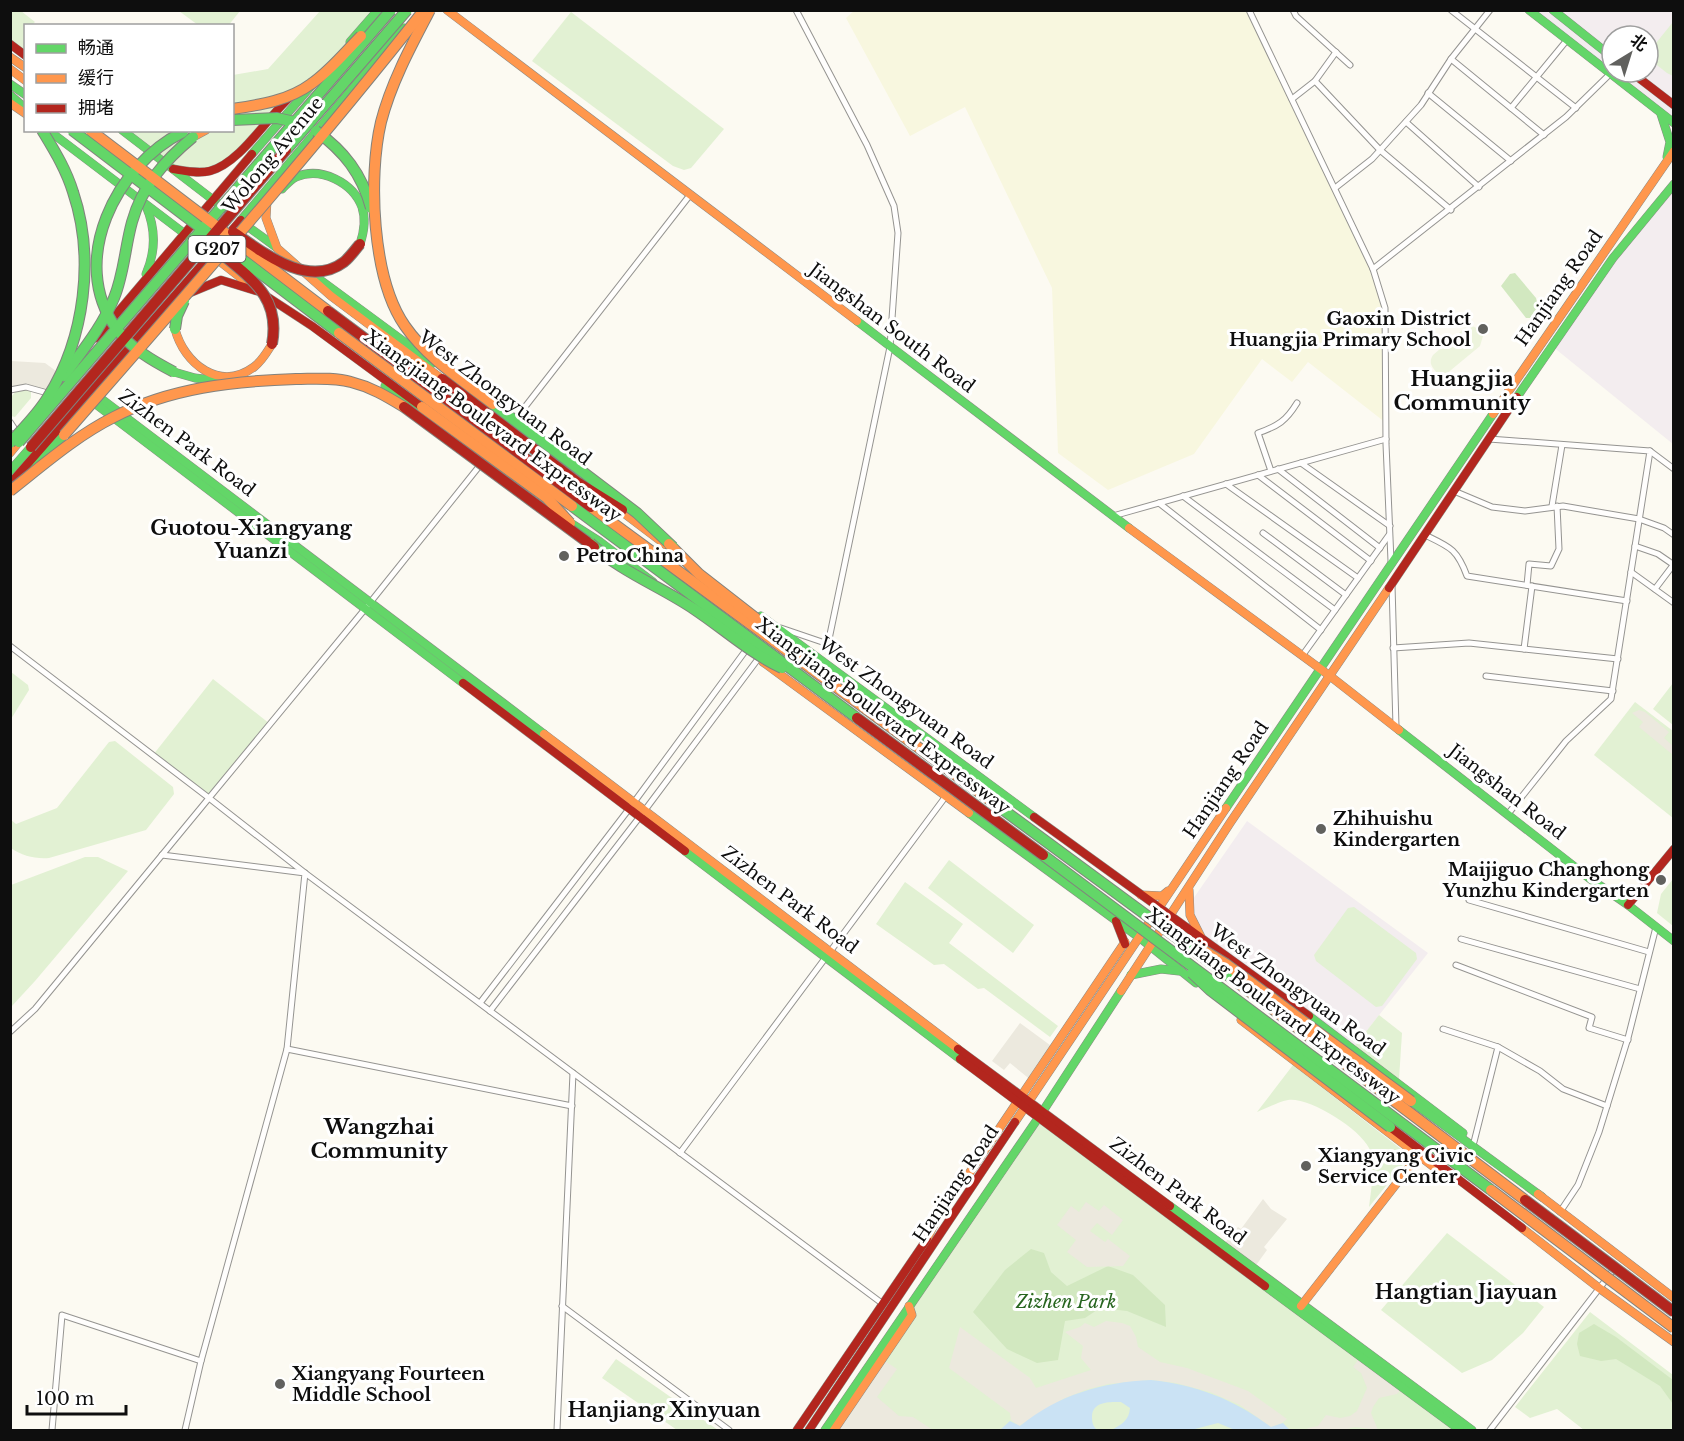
<svg xmlns="http://www.w3.org/2000/svg" width="1684" height="1441" font-family="'Libre Baskerville','Noto Sans SC',serif">
	<rect width="100%" height="100%" fill="#fcfaf2"/>
	<g fill="#f3edef" fill-rule="evenodd">
		<path d="M1529 11H1673V123ZM1612 36H1648V72H1612Z"/>
		<path d="M1673 182V444L1552 346Z"/>
		<path d="M1247 821 1428 953 1354 1047 1208 940 1195 921 1193 899Z"/>
	</g>
	<path fill="#f8f7df" d="M855 10 1249 11 1373 270 1385 308 1386 423 1308 362 1292 382 1262 359 1194 454 1108 490 1058 453 1052 288 965 107 910 136 846 18Z"/>
	<g fill="#e2f1d3">
		<path d="M10 11H21L35 22 32 25 26 26 25 56 11 44Z"/>
		<path d="M179 11H240L228 26 198 25Z"/>
		<path d="M320 11H378L323 73 286 100 219 168 199 172 170 168 122 131 232 130 233 75 268 69Z"/>
		<path d="M571 12 724 129 691 168 684 170 673 166 532 61Z"/>
		<path d="M1673 22V76L1667 73 1648 58V53Z"/>
		<path d="M20 387 31 389V398L15 417 11 416 10 398Z"/>
		<path d="M11 672 28 685 29 690 11 719Z"/>
		<path d="M213 679 270 724 209 798 153 755Z"/>
		<path d="M1673 683V725L1653 709Z"/>
		<path d="M1635 702 1673 731V818L1594 755Z"/>
		<path d="M115 741 173 787 174 794 146 830 49 858C35 859 22 856 11 848V820L16 824 57 808 109 742Z"/>
		<path d="M85 857H98L128 871 35 981 11 1007V885Z"/>
		<path d="M949 860 1034 925 1013 953 928 888Z"/>
		<path d="M1673 879V926L1657 913 1661 894Z"/>
		<path d="M905 882 963 924 949 943 1058 1026 1050 1037 984 988 978 989 944 964 934 965 876 924Z"/>
		<path d="M1354 907 1416 953 1417 959 1382 1006 1376 1007 1316 961 1314 955 1348 908Z"/>
		<path d="M1379 1015 1402 1033 1399 1079 1354 1047Z"/>
		<path d="M1293 1065 1410 1156 1369 1207C1371 1191 1376 1162 1369 1148 1359 1128 1309 1097 1288 1100 1278 1102 1267 1108 1257 1112Z"/>
		<path d="M1039 1118 1071 1145 1453 1430H825Z"/>
		<path d="M1447 1233 1544 1307 1523 1333 1492 1360 1462 1373 1381 1310Z"/>
		<path d="M1590 1312 1673 1375V1430H1584L1557 1409 1530 1418 1515 1407Z"/>
		<path d="M616 1359 718 1430H677L602 1378Z"/>
	</g>
	<g fill="#d2e8c0">
		<path d="M1515 273 1536 298 1538 306 1530 318H1526L1501 286 1510 274Z"/>
		<path d="M1031 1249 1044 1253 1051 1272 1067 1286 1108 1266 1133 1275 1165 1305 1166 1327 1127 1311 1100 1308 1085 1318 1065 1321 1058 1360 1037 1363 1007 1349 973 1312 1005 1270Z"/>
		<path d="M1594 1324 1616 1337 1673 1380V1404L1660 1386 1616 1359 1601 1361 1580 1356 1577 1344 1579 1333Z"/>
	</g>
	<path fill="#edf4dd" d="M1471 326 1475 327 1483 336 1480 346 1445 375 1437 373C1432 367 1428 363 1433 355L1466 327Z"/>
	<g fill="#ece9de">
		<path d="M11 361 45 363 60 374 44 392 26 387 11 390Z"/>
		<path d="M1639 710 1645 712 1669 732 1664 738 1673 746V755L1639 727 1643 722 1632 713Z"/>
		<path d="M1020 1023 1054 1048 1032 1081 1010 1063 1004 1070 992 1061Z"/>
		<path d="M1263 1199 1271 1209 1287 1219 1264 1247 1267 1250 1254 1268 1223 1245 1238 1227 1241 1229Z"/>
		<path d="M1086 1202 1099 1211 1104 1205 1123 1220 1112 1235 1097 1223 1090 1231 1105 1242 1108 1239 1130 1256 1123 1266 1087 1267 1067 1252 1076 1240 1057 1225 1071 1206 1079 1212Z"/>
		<path d="M1106 1321 1122 1323 1130 1326 1136 1337 1138 1347 1160 1362 1187 1368 1248 1391 1287 1419 1282 1423 1271 1427 1240 1405 1210 1392 1176 1383 1151 1380 1108 1384 1088 1389 1063 1399 1019 1426 1011 1420 1010 1413 949 1368 960 1327 1030 1378 1036 1388 1091 1370 1081 1358 1083 1346 1065 1332 1080 1327 1085 1323 1094 1327Z"/>
		<path d="M876 1355 897 1369 877 1397 899 1416 913 1417 933 1430H830L826 1428Z"/>
		<path d="M1360 1357 1401 1389 1397 1394 1379 1398 1373 1407 1371 1413 1378 1430 1355 1427 1343 1430H1306L1308 1428 1318 1426 1326 1415 1340 1418 1350 1416 1357 1411 1367 1388 1361 1373 1353 1367Z"/>
	</g>
	<path fill="#cae2f4" d="M1151 1380C1197 1385 1234 1399 1271 1427L1283 1423 1290 1430H1235L1218 1423 1191 1430H1111C1121 1425 1129 1421 1130 1408L1121 1402C1110 1402 1093 1401 1092 1416 1092 1423 1093 1426 1097 1430H1000L1010 1421 1020 1426C1058 1395 1102 1382 1151 1380Z"/>
	<g fill="none" stroke-linecap="round" stroke-linejoin="round">
		<defs>
			<g id="street">
				<path d="M1249 10 1373 269 1385 308 1386 444 1391 561"/>
				<path d="M1293 10 1296 16 1350 65"/>
				<path d="M1451 10 1576 108"/>
				<path d="M1451 59 1544 135"/>
				<path d="M1315 81 1380 150 1451 210"/>
				<path d="M1428 93 1511 161"/>
				<path d="M1292 99 1315 81 1336 52"/>
				<path d="M1511 108 1567 40"/>
				<path d="M1406 122 1479 187"/>
				<path d="M1335 188 1372 159 1421 105 1451 59 1490 10"/>
				<path d="M1373 269 1566 117 1611 73"/>
				<path d="M10 390 26 387 44 392"/>
				<path d="M514 421 690 195"/>
				<path d="M10 422 14 428"/>
				<path d="M1489 439 1650 451 1611 699 1566 741 1508 814"/>
				<path d="M1650 451 1674 469"/>
				<path d="M1301 463 1390 526"/>
				<path d="M481 464 365 609 209 798 305 873 883 1304"/>
				<path d="M1278 469 1380 548"/>
				<path d="M1271 471 1258 433C1278 426 1286 421 1297 403"/>
				<path d="M1258 475 1371 561"/>
				<path d="M1226 484 1358 578"/>
				<path d="M1454 491 1492 507 1525 511 1563 506 1639 519 1664 528 1674 535"/>
				<path d="M1183 496 1335 610"/>
				<path d="M1159 503 1321 630"/>
				<path d="M1552 506 1562 445"/>
				<path d="M1113 516 1386 439"/>
				<path d="M1263 533 1346 595"/>
				<path d="M1425 535C1450 547 1457 549 1467 576L1627 601"/>
				<path d="M1635 546 1658 554 1674 565"/>
				<path d="M1631 572 1674 603"/>
				<path d="M1392 585 1396 727"/>
				<path d="M1527 585 1529 564 1551 566 1559 549 1557 506"/>
				<path d="M1655 589 1674 564"/>
				<path d="M781 628 828 644 890 347 898 233 894 206 867 145 796 10"/>
				<path d="M10 646 209 798 35 1009 10 1032"/>
				<path d="M1393 648 1469 643 1618 659"/>
				<path d="M1524 649 1532 586"/>
				<path d="M1302 656 1389 535"/>
				<path d="M1486 676 1613 691"/>
				<path d="M162 855 305 873 287 1049"/>
				<path d="M1469 900 1649 952"/>
				<path d="M1461 939 1640 989"/>
				<path d="M1456 965 1592 1017 1589 1028 1628 1040"/>
				<path d="M480 1003 629 809 746 650"/>
				<path d="M490 1011 645 810 758 659"/>
				<path d="M1443 1029 1498 1047 1474 1142"/>
				<path d="M1498 1047 1540 1071 1563 1089 1607 1106"/>
				<path d="M680 1153 946 796"/>
				<path d="M1560 1212 1578 1185 1599 1132 1628 1038 1656 927"/>
				<path d="M562 1306 729 1430"/>
				<path d="M52 1430 62 1315 201 1361 287 1049 572 1106"/>
				<path d="M185 1430 201 1361"/>
				<path d="M557 1430 573 1073"/>
				<path d="M1490 1430 1615 1268"/>
			</g>
			<g id="fast">
				<path d="M1529 10 1674 123"/>
				<path d="M1553 10 1612 57"/>
				<path d="M350 42 378 10"/>
				<path d="M10 84 26 95"/>
				<path d="M10 95 26 109"/>
				<path d="M1661 114 1670 142 1667 157"/>
				<path d="M48 130 189 237"/>
				<path d="M122 130 225 209"/>
				<path d="M252 154 312 85"/>
				<path d="M282 189C286 185 291 179 296 177 321 166 353 183 362 207 366 219 364 232 360 244"/>
				<path d="M146 206C156 229 156 251 146 274"/>
				<path d="M241 220 404 28"/>
				<path d="M243 223 276 247"/>
				<path d="M315 276 433 363"/>
				<path d="M857 321 1129 528"/>
				<path d="M174 372 195 378 220 381"/>
				<path d="M385 386 418 411"/>
				<path d="M95 394 544 734"/>
				<path d="M1517 397 1613 258 1674 184"/>
				<path d="M89 399 463 683"/>
				<path d="M10 471 31 447"/>
				<path d="M29 471 64 435"/>
				<path d="M566 520 599 541 653 582"/>
				<path d="M761 616 1034 817"/>
				<path d="M1399 730 1589 878 1628 905 1674 941"/>
				<path d="M1226 808 1493 414"/>
				<path d="M969 813 1140 938 1196 983"/>
				<path d="M685 851 960 1059"/>
				<path d="M1131 975 1161 969 1179 971"/>
				<path d="M1309 1016 1463 1133"/>
				<path d="M1411 1101 1542 1197"/>
				<path d="M1170 1206 1472 1430"/>
				<path d="M1265 1286 1460 1430"/>
				<path d="M825 1430 1043 1111 1121 991"/>
			</g>
			<g id="slow">
				<path d="M447 10 857 321"/>
				<path d="M10 57 26 68"/>
				<path d="M10 69 26 81"/>
				<path d="M10 103 26 114"/>
				<path d="M193 137 206 130"/>
				<path d="M267 199 266 218 277 248 331 296 442 379"/>
				<path d="M213 256 250 285"/>
				<path d="M175 329C184 364 220 392 254 367 262 361 267 352 272 344"/>
				<path d="M1493 414 1674 151"/>
				<path d="M10 453 19 442"/>
				<path d="M617 508 666 545"/>
				<path d="M1129 528 1330 676 1399 730"/>
				<path d="M763 662 969 813"/>
				<path d="M544 734 958 1049"/>
				<path d="M1189 890 1190 915 1201 937"/>
				<path d="M1141 895 1162 896 1168 891"/>
				<path d="M1121 991 1230 823 1389 588"/>
				<path d="M1241 1020 1443 1174"/>
				<path d="M1015 1122 1226 808"/>
				<path d="M1538 1194 1674 1298"/>
				<path d="M1518 1225 1599 1288 1674 1342"/>
				<path d="M927 1239 943 1206 968 1175 1125 942"/>
				<path d="M1301 1306 1418 1156"/>
				<path d="M834 1430 912 1315 909 1306"/>
			</g>
			<g id="jam">
				<path d="M10 44 26 56"/>
				<path d="M1631 72 1674 105"/>
				<path d="M173 169C185 171 198 174 210 171 240 163 266 119 289 98"/>
				<path d="M187 294 221 280 260 292 312 326 422 407"/>
				<path d="M96 338 252 154"/>
				<path d="M10 484 241 220"/>
				<path d="M1389 588 1517 397"/>
				<path d="M463 683 685 851"/>
				<path d="M1034 817 1309 1016"/>
				<path d="M1628 905 1674 849"/>
				<path d="M1116 921 1125 944"/>
				<path d="M958 1049 1170 1206"/>
				<path d="M960 1059 1265 1286"/>
				<path d="M1390 1127 1522 1228"/>
				<path d="M797 1430 927 1239"/>
				<path d="M809 1430 1015 1122"/>
			</g>
		</defs>
		<use href="#street" stroke="#959491" stroke-width="7"/>
		<use href="#fast" stroke="#8c8b87" stroke-width="9"/>
		<use href="#slow" stroke="#8c8b87" stroke-width="9"/>
		<use href="#jam" stroke="#8c8b87" stroke-width="9"/>
		<use href="#street" stroke="#fffefd" stroke-width="5"/>
		<use href="#fast" stroke="#63d668" stroke-width="8"/>
		<use href="#slow" stroke="#ff974d" stroke-width="8"/>
		<use href="#jam" stroke="#b3261e" stroke-width="8"/>
		<defs>
			<g id="fast-bridge">
				<path d="M232 120 277 118 299 123"/>
				<path d="M72 130 339 333"/>
				<path d="M316 131C344 151 362 174 371 208"/>
				<path d="M286 150 407 10"/>
				<path d="M175 329 177 316 184 301"/>
				<path d="M174 372C153 361 130 348 116 328 68 261 116 165 183 132"/>
				<path d="M64 376C82 351 102 327 114 298 124 274 125 247 132 222 142 186 165 160 193 137"/>
				<path d="M493 404 637 513 673 547"/>
				<path d="M19 442 391 10"/>
				<path d="M10 443C23 428 38 414 48 397 85 338 95 257 73 192 66 169 54 150 42 130"/>
				<path d="M572 506 857 718"/>
				<path d="M590 543C621 572 660 586 694 609 724 629 750 653 782 668"/>
				<path d="M994 803 1237 982"/>
				<path d="M1043 855 1491 1190"/>
				<path d="M1192 973 1210 990 1390 1127"/>
			</g>
			<g id="slow-bridge">
				<path d="M430 10C411 46 391 83 381 122 368 177 372 279 405 326 428 359 462 380 493 404"/>
				<path d="M232 109C259 105 288 101 311 84 330 71 345 52 361 36"/>
				<path d="M90 130 328 311"/>
				<path d="M339 333 572 506"/>
				<path d="M422 407 547 498 570 523"/>
				<path d="M64 435C186 295 309 156 424 10"/>
				<path d="M10 491C43 465 76 436 114 417 170 388 233 381 296 379 313 379 334 377 351 382 371 387 386 396 404 407"/>
				<path d="M591 507 994 803"/>
				<path d="M669 544 699 574 776 634 786 645"/>
				<path d="M1203 950 1226 964 1411 1101"/>
				<path d="M1237 982 1525 1200"/>
				<path d="M1491 1190 1674 1328"/>
			</g>
			<g id="jam-bridge">
				<path d="M233 232C264 253 308 289 344 262 350 257 355 250 360 244"/>
				<path d="M216 249C249 278 281 295 272 344"/>
				<path d="M328 311 591 507"/>
				<path d="M442 379 577 482 622 510"/>
				<path d="M404 407 594 547"/>
				<path d="M31 447 286 150"/>
				<path d="M857 718 1043 855"/>
				<path d="M1525 1200 1674 1312"/>
			</g>
		</defs>
		<use href="#fast-bridge" stroke="#82827e" stroke-width="12" stroke-linecap="butt"/>
		<use href="#slow-bridge" stroke="#82827e" stroke-width="12" stroke-linecap="butt"/>
		<use href="#jam-bridge" stroke="#82827e" stroke-width="12" stroke-linecap="butt"/>
		<use href="#fast-bridge" stroke="#63d668" stroke-width="10"/>
		<use href="#slow-bridge" stroke="#ff974d" stroke-width="10"/>
		<use href="#jam-bridge" stroke="#b3261e" stroke-width="10"/>
	</g>
	<g fill="#61615e" stroke="#fff" stroke-width="2">
		<circle cx="1483" cy="329" r="6"/>
		<circle cx="564" cy="556" r="6"/>
		<circle cx="1321" cy="829" r="6"/>
		<circle cx="1661" cy="880" r="6"/>
		<circle cx="1306" cy="1166" r="6"/>
		<circle cx="280" cy="1384" r="6"/>
	</g>
	<g text-anchor="middle" stroke-width="6" stroke-linejoin="round" paint-order="stroke">
		<rect fill="#fff" stroke="#565656" stroke-width="1.5" x="188.5" y="236" width="57" height="26" rx="4.5"/>
		<g font-size="16" font-weight="bold" fill="#0e0e0e">
			<text x="217" y="255">G207</text>
		</g>
		<g font-size="18" fill="#0e0e0e" stroke="#fff">
			<text transform="translate(273 155) rotate(-50)" y="6">Wolong Avenue</text>
			<text transform="translate(1559 288) rotate(-55)" y="6">Hanjiang Road</text>
			<text transform="translate(892 328) rotate(37)" y="6">Jiangshan South Road</text>
			<text transform="translate(505 398) rotate(37)" y="6">West Zhongyuan Road</text>
			<text transform="translate(493 426) rotate(36)" y="6">Xiangjiang Boulevard Expressway</text>
			<text transform="translate(187 443) rotate(37)" y="6">Zizhen Park Road</text>
			<text transform="translate(906 703) rotate(36)" y="6">West Zhongyuan Road</text>
			<text transform="translate(883 716) rotate(37)" y="6">Xiangjiang Boulevard Expressway</text>
			<text transform="translate(1226 780) rotate(-56)" y="6">Hanjiang Road</text>
			<text transform="translate(1507 792) rotate(38)" y="6">Jiangshan Road</text>
			<text transform="translate(790 900) rotate(37)" y="6">Zizhen Park Road</text>
			<text transform="translate(1298 990) rotate(36)" y="6">West Zhongyuan Road</text>
			<text transform="translate(1273 1006) rotate(37)" y="6">Xiangjiang Boulevard Expressway</text>
			<text transform="translate(956 1184) rotate(-56)" y="6">Hanjiang Road</text>
			<text transform="translate(1178 1191) rotate(37)" y="6">Zizhen Park Road</text>
		</g>
		<g font-size="18" font-weight="bold" fill="#0e0e0e" stroke="#fff" text-anchor="start">
			<text x="1471" y="325" text-anchor="end">Gaoxin District<tspan x="1471" dy="21">Huangjia Primary School</tspan></text>
			<text x="576" y="562">PetroChina</text>
			<text x="1333" y="825">Zhihuishu<tspan x="1333" dy="21">Kindergarten</tspan></text>
			<text x="1649" y="876" text-anchor="end">Maijiguo Changhong<tspan x="1649" dy="21">Yunzhu Kindergarten</tspan></text>
			<text x="1318" y="1162">Xiangyang Civic<tspan x="1318" dy="21">Service Center</tspan></text>
			<text x="292" y="1380">Xiangyang Fourteen<tspan x="292" dy="21">Middle School</tspan></text>
		</g>
		<g font-size="18" font-style="italic" fill="#27651f" stroke="#fff">
			<text x="1066" y="1308">Zizhen Park</text>
		</g>
		<g font-size="20" font-weight="bold" fill="#0e0e0e" stroke="#fff">
			<text x="251" y="535">Guotou-Xiangyang<tspan x="251" dy="23">Yuanzi</tspan></text>
			<text x="1466" y="1299">Hangtian Jiayuan</text>
			<text x="664" y="1417">Hanjiang Xinyuan</text>
		</g>
		<g font-size="21" font-weight="bold" fill="#0e0e0e" stroke="#fff">
			<text x="1462" y="386">Huangjia<tspan x="1462" dy="24">Community</tspan></text>
			<text x="379" y="1134">Wangzhai<tspan x="379" dy="24">Community</tspan></text>
		</g>
	</g>
	<rect width="1684" height="1441" fill="none" stroke="#0e0e0e" stroke-width="24"/>
	<rect x="24" y="24" width="210" height="108" fill="#ffffff" stroke="#9f9f9f" stroke-width="1.5"/>
	<rect x="36" y="44" width="30" height="9" fill="#63d668" stroke="#9f9f9f" stroke-width="1.5"/>
	<text x="78" y="54" font-size="18" fill="#0e0e0e">畅通</text>
	<rect x="36" y="74" width="30" height="9" fill="#ff974d" stroke="#9f9f9f" stroke-width="1.5"/>
	<text x="78" y="84" font-size="18" fill="#0e0e0e">缓行</text>
	<rect x="36" y="104" width="30" height="9" fill="#b3261e" stroke="#9f9f9f" stroke-width="1.5"/>
	<text x="78" y="114" font-size="18" fill="#0e0e0e">拥堵</text>
	<g transform="translate(1630 54) rotate(38)"><circle r="28" fill="#ffffff" stroke="#9f9f9f" stroke-width="1.5"/>
	<path d="M0-4.5L10 22L0 15L-10 22Z" fill="#61615e"/>
	<text y="-9" font-size="16" font-weight="bold" text-anchor="middle" fill="#0e0e0e">北</text>
	</g>
	<path d="M27 1405v9h99v-9" fill="none" stroke="#0e0e0e" stroke-width="3"/>
	<text x="36" y="1405" font-size="18" fill="#0e0e0e" stroke="#ffffff" stroke-width="4.5" paint-order="stroke">100 m</text>
</svg>
